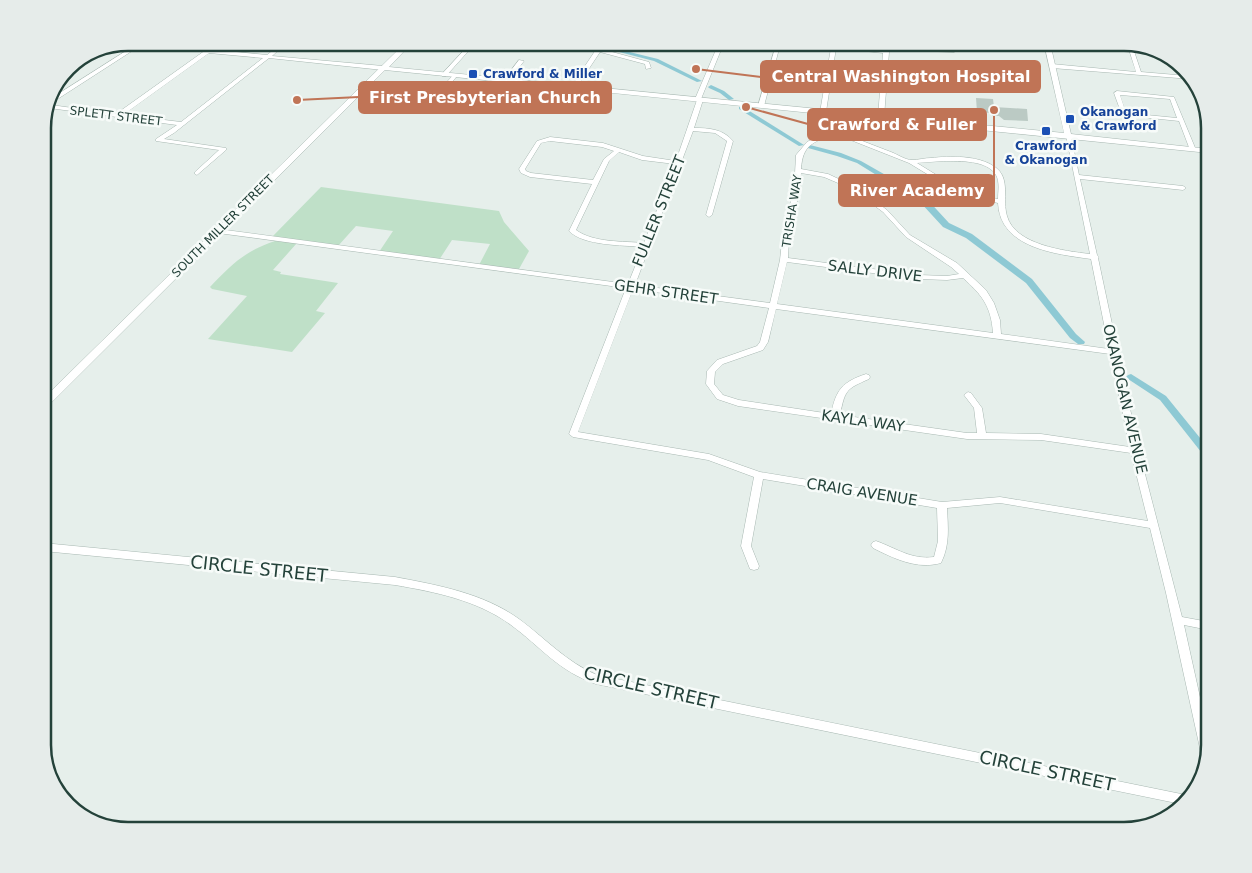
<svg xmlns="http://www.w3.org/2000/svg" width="1252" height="873" font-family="'DejaVu Sans',sans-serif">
	<rect width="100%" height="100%" fill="#e6efeb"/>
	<g fill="#bfe0c8">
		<path d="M321 187 499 211 504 222 529 251 519 269 479 265 490 244 452 240 439 260 379 252 393 231 356 226 338 246 272 237Z"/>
		<path d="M275 241 297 243 273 270 281 272 280 274 338 283 316 311 325 313 292 352 208 339 247 296 212 289 210 287C232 264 245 251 275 241Z"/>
	</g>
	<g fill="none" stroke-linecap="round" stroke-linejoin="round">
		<g fill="#8ec9d4" fill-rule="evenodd">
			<path d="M596 46H605L658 59 702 81 697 82 654 61Z"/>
			<path d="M711 85 724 91 734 99 729 100 720 93 709 88 708 87Z"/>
			<path d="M739 107H743L804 145 799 146 739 109Z"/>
			<path d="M810 145 841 153 861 161 926 198 949 223 972 234 1032 279 1076 334 1085 342 1084 344H1078L1070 338 1026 283 966 238 943 227 920 202 857 163 837 156 808 148V146Z"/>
			<path d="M1131 374 1166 396 1209 449V458L1205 457 1160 400 1128 379 1126 377 1128 375Z"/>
		</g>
	</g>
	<g fill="#bbcac4">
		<path d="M938 44H956V51L954 53 938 52Z"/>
		<path d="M976 98 993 99 994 107 1027 109 1028 121 1004 120 999 116H992V113L977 112Z"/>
	</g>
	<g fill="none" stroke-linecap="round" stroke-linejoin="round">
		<defs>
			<g id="minor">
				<path d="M1127 43 1132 45 1141 72 1188 76 1191 79 1052 68 1049 66 1052 64 1136 72Z"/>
				<path d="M821 44 847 45 886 50 889 52 884 117 881 119 878 117 883 53 836 48 825 118 826 127C848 135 869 144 891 152 897 154 905 160 912 160 918 160 925 158 931 158 950 156 978 155 995 167 1011 178 1002 200 1007 216 1015 245 1065 251 1090 254L1066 135 1071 136 1079 175 1183 186 1186 188 1183 190 1080 179 1097 255 1099 257 1098 258 1139 451 1182 617 1209 622V630L1184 625 1209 738V745L1206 758 1203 757 1201 753 1166 593 1150 528 1000 503 947 508C948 527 950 545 941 563 917 570 893 558 873 548L871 545 873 542 876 541C896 548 911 560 934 557L938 541 937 508 763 479 751 546 759 566 758 569 754 570 750 569 741 546 754 477 708 460 573 437 569 434 626 288 218 233 215 231 218 229 628 284 643 247C622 245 584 246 569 231L592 184 530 177 521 173 519 169 537 141 550 137 603 143 643 156 676 161 697 100 695 99 718 45H723L701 99 703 100 694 128C709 128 723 129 733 141L712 215 709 217 706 215 727 141 715 133 693 131 635 285 770 303 780 260 784 223 794 192 796 155 807 142 828 131C820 129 819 126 819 118L831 48 800 46 798 45ZM833 133 909 163 960 194 998 203C1000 248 1055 254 1091 259L1109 349 1001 334 1000 320 994 303 986 290 957 263 910 235 887 210 856 187 828 174 801 169C803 144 812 144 833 133ZM550 141 602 147 614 151 604 159 593 180 531 173 526 171 525 169 541 143ZM619 152 642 160 675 164 644 243C623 241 594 243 576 230L609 161ZM944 161C960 161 987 160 996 175 1000 182 998 192 998 199L964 192 917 163ZM801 173 824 177 852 189 883 212 906 237 951 267 959 274 947 276 919 275 788 258 790 223 800 192ZM787 262 919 279 947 280 963 278C982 295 991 306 993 333L777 304ZM633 289 769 308 760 342 757 346 717 360 707 371 706 384 717 399 738 406 967 439 1041 440 1131 453 1148 521 1000 497 942 502 760 472 709 454 578 432ZM776 309 1110 354 1130 447 1041 434 986 433 982 408 971 393 968 392 964 395 974 408 977 433H967L840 415C845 390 846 389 869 379L870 377 869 375 866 374C842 382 836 390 831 414L739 400 723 395 714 384 715 372 723 364 763 350 768 342Z"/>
				<path d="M776 45H780L764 106 759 107 758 106Z"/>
				<path d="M581 46 599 47 601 49 649 62 651 68 646 69 645 64 600 52 576 88H572L571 87 595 51Z"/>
				<path d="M467 47H472L446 76H442V74Z"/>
				<path d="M175 48H196L267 55 276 48H281L272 56 383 66 386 68 383 70 269 58 174 133 164 139 226 148V150L197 175 195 174V172L219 150 156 141V139L177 125 49 108 51 105 116 114 203 52ZM209 53 263 58 181 122 123 115Z"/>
				<path d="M129 49H135L56 100H53L55 96Z"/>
				<path d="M519 60 524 61 510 79 513 81 499 99 488 105 440 99 437 97 439 91 454 74 457 76 444 92 443 96 487 101 495 97 506 83 503 81Z"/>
				<path d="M1117 91 1174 97 1196 150 1195 151 1190 150 1179 121 1122 115 1114 93ZM1120 95 1170 99 1177 118 1126 113Z"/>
				<path d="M43 543 395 577C437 585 483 593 519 619 545 638 566 662 597 675L1191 796 1181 804 596 684C558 671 541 647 511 625 477 600 435 592 395 585L43 551Z"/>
			</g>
			<path id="tertiary" d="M1044 43H1050L1071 134 1209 149V153L385 70 47 407 43 408V399L401 47H408L389 67 1064 133Z"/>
		</defs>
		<use href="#minor" stroke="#a8b8b2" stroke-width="1"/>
		<use href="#tertiary" stroke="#a8b8b2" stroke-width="1"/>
		<use href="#minor" fill="#fff" fill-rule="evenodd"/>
		<use href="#tertiary" fill="#fff" fill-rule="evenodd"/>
	</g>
	<g fill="#1a4fb4" stroke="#f7fbf9" stroke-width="2">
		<rect x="468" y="69" width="10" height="10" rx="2.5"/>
		<rect x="1065" y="114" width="10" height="10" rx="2.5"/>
		<rect x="1041" y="126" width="10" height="10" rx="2.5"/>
	</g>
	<g text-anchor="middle" stroke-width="5" stroke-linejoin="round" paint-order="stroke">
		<g font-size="12" font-weight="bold" fill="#164399" stroke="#f7fbf9" text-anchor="start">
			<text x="483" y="78">Crawford &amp; Miller</text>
			<text x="1080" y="116">Okanogan<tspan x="1080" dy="14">&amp; Crawford</tspan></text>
			<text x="1046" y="150" text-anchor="middle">Crawford<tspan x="1046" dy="14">&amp; Okanogan</tspan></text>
		</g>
		<g font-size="12" fill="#24423a" stroke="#f7fbf9">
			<text transform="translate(116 116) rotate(7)" y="4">SPLETT STREET</text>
			<text transform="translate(792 211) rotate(-81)" y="4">TRISHA WAY</text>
			<text transform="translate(223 226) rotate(-45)" y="4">SOUTH MILLER STREET</text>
		</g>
		<g font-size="15" fill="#24423a" stroke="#f7fbf9">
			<text transform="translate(659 211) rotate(-68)" y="5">FULLER STREET</text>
			<text transform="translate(875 271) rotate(7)" y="5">SALLY DRIVE</text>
			<text transform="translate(666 292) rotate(8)" y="5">GEHR STREET</text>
			<text transform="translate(1125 399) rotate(77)" y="5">OKANOGAN AVENUE</text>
			<text transform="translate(863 421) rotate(8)" y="5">KAYLA WAY</text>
			<text transform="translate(862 492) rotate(9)" y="5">CRAIG AVENUE</text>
		</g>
		<g font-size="18" fill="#24423a" stroke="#f7fbf9">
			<text transform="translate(259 569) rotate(6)" y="6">CIRCLE STREET</text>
			<text transform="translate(651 688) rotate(13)" y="6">CIRCLE STREET</text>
			<text transform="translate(1047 771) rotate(12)" y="6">CIRCLE STREET</text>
		</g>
	</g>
	<path d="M0 0H1252V873H0ZM128 51H1124A77 77 0 0 1 1201 128V745A77 77 0 0 1 1124 822H128A77 77 0 0 1 51 745V128A77 77 0 0 1 128 51Z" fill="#e6ecea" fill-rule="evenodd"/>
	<path fill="none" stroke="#24423a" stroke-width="2.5" d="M128 51H1124A77 77 0 0 1 1201 128V745A77 77 0 0 1 1124 822H128A77 77 0 0 1 51 745V128A77 77 0 0 1 128 51Z"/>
	<path fill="none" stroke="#c07456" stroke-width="2" d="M696 69L761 77M297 100L359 97M746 107L808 124M994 110L994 190"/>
	<g fill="#c07456" stroke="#f7fbf9" stroke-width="2">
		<circle cx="696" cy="69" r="5"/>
		<circle cx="297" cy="100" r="5"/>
		<circle cx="746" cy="107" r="5"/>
		<circle cx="994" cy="110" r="5"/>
	</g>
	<g fill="#c07456" stroke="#c07456" stroke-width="2">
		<rect x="761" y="61" width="279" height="31" rx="5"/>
		<rect x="359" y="82" width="252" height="31" rx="5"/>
		<rect x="808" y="109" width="178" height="31" rx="5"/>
		<rect x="839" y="175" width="155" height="31" rx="5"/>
	</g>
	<g font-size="16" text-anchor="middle" font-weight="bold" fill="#fff">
		<text x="901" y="82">Central Washington Hospital</text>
		<text x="485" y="103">First Presbyterian Church</text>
		<text x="897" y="130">Crawford &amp; Fuller</text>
		<text x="917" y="196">River Academy</text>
	</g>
</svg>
